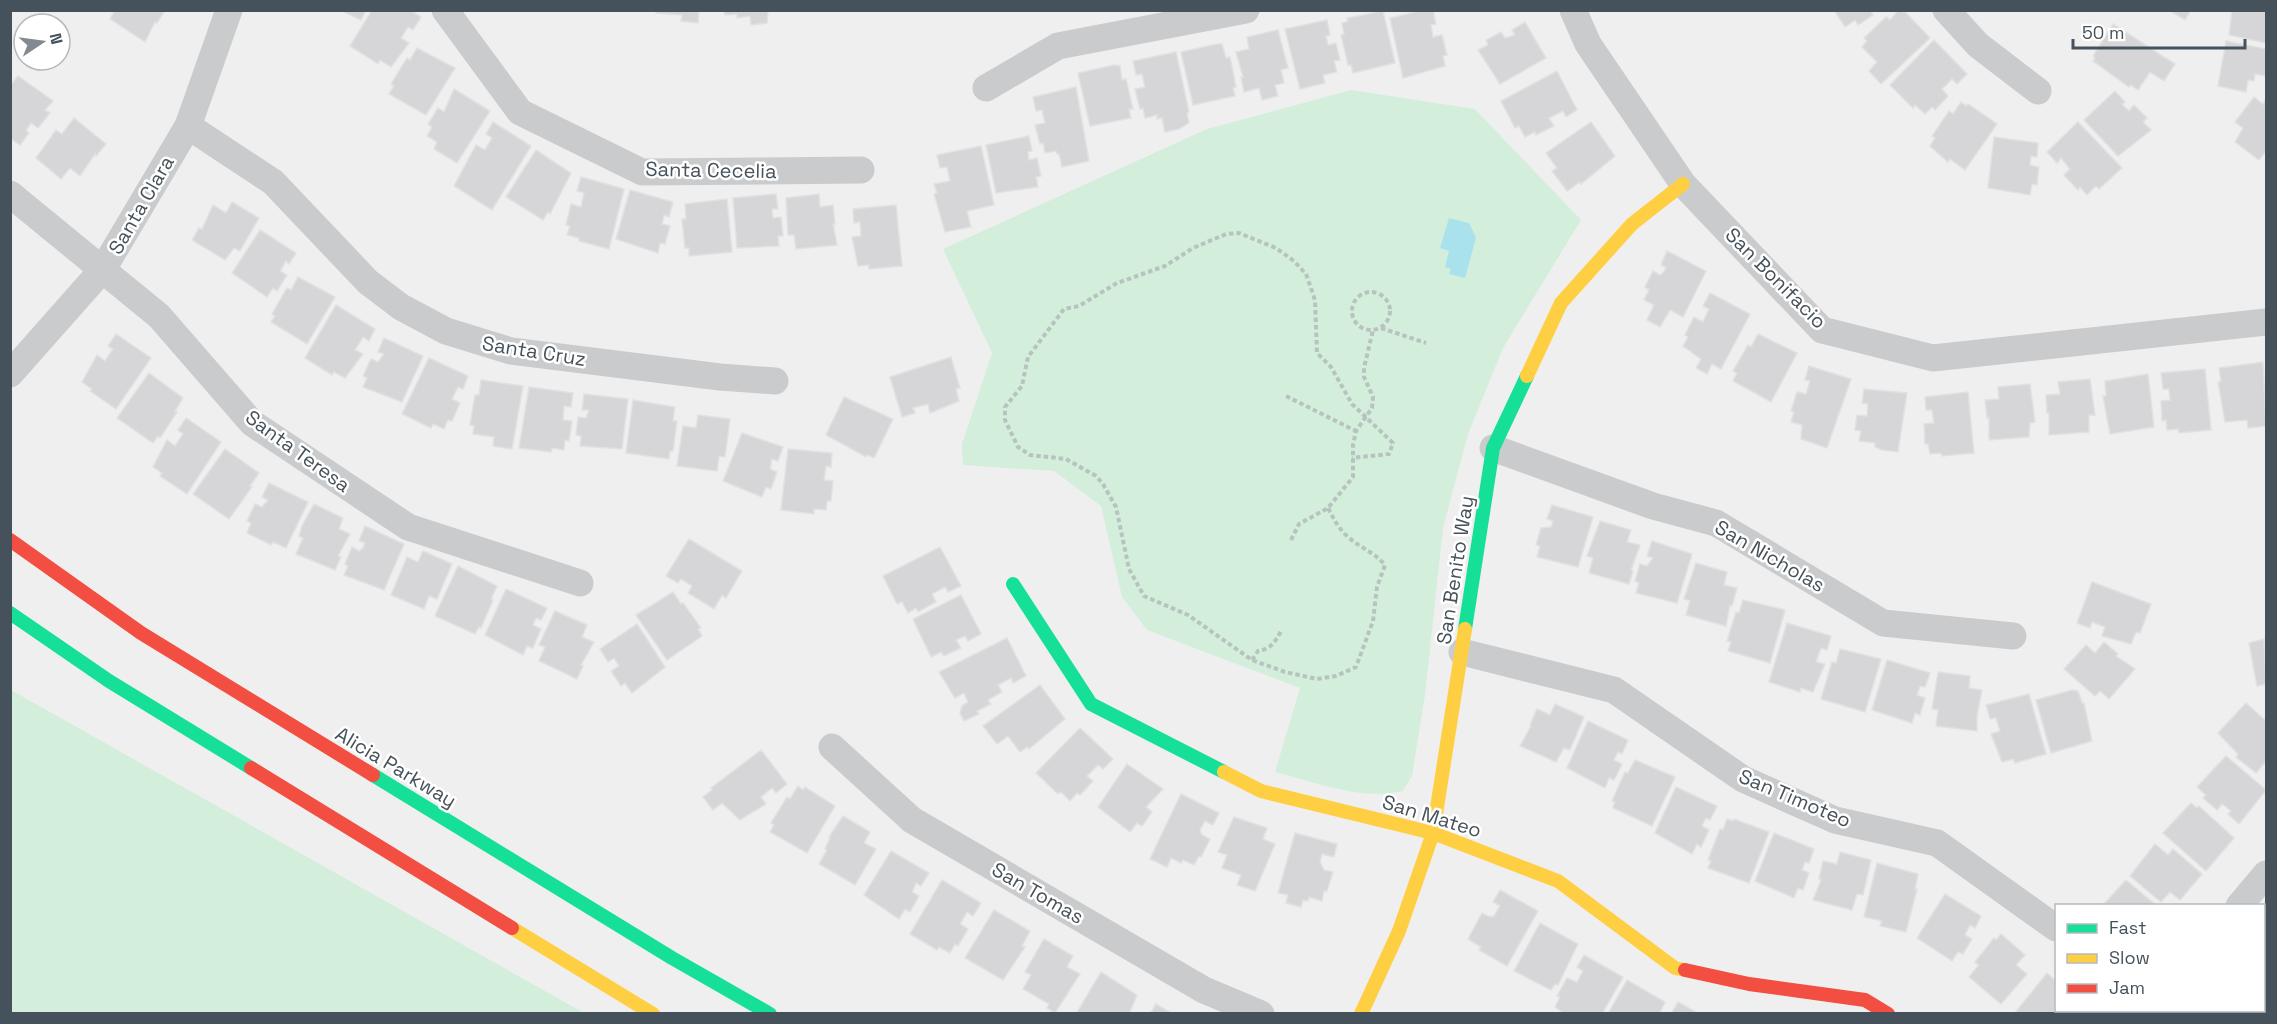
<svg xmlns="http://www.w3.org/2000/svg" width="2277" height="1024" font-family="'Space Grotesk',sans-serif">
	<rect width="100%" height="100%" fill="#f0efef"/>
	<g fill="#d4eedc">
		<path d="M1351 90 1475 109 1581 220 1503 348 1468 434 1443 528 1425 695 1412 776 1403 791C1360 801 1316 782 1275 772L1300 688 1147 630 1122 597 1101 506 1054 471 963 465 962 444 992 353 943 249 1207 129Z"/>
		<path d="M10 690H11L584 1013H11Z"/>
	</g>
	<path fill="#a9e2ec" d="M1449 218 1469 223 1476 238 1465 278 1449 274 1451 269 1445 267 1449 251 1440 248Z"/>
	<g fill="#d6d6d8" stroke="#e1e1e2" stroke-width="1.5">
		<path d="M115 10H165L157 23 155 22 145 42 110 19Z"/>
		<path d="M340 10H366L361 20Z"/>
		<path d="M372 10H410L421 17 413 30 408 27 401 38 409 43 391 67 380 60 378 64 350 46Z"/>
		<path d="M657 10H699L698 23 681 21 682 15 656 13Z"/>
		<path d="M724 10H768L767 23 751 25 750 16 737 18V14L725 15Z"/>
		<path d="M1424 10H1433L1436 24 1431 25 1433 37 1442 35 1447 55 1443 56 1445 66 1403 78 1390 18Z"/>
		<path d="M1834 10H1870L1873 15 1858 25 1855 20 1845 27Z"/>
		<path d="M1899 10 1906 13 1930 38 1881 84 1869 71 1877 62 1862 47 1867 41 1864 38 1886 17 1890 20Z"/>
		<path d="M2169 10H2191L2185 20Z"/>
		<path d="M2232 10H2266V43L2229 35Z"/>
		<path d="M1383 11 1395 63 1353 73 1351 65H1348L1341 35 1344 34 1342 23 1348 21 1347 18Z"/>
		<path d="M1327 20 1330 35 1326 36 1328 45 1336 43 1340 60 1334 61 1337 72 1323 75 1325 83 1300 89 1285 29Z"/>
		<path d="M1525 22 1546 58 1500 84 1478 50 1488 45 1486 40 1501 32 1505 38 1515 35 1512 30Z"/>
		<path d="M2113 24 2175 64 2164 81 2150 72 2138 90 2131 85 2129 87 2093 61 2095 58 2093 56Z"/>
		<path d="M1278 30 1288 68 1281 70 1284 83 1275 85 1278 96 1262 100 1259 88 1244 92 1241 77H1243L1236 52 1249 49 1247 37Z"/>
		<path d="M1934 40 1967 74 1957 84 1952 79 1942 89 1948 96 1935 110 1932 107 1925 114 1915 105 1913 108 1890 85Z"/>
		<path d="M2226 41 2266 49V76L2255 74 2254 81 2248 80 2246 92 2218 86Z"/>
		<path d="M1217 44H1222L1226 58 1230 57 1236 87 1233 88 1235 96 1193 105 1181 52Z"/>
		<path d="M417 48 455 68 426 115 389 94 394 86 391 84 407 58 410 60Z"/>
		<path d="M1176 52 1189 112 1187 113 1189 123 1179 129 1165 132 1162 118 1157 119V115L1145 118 1143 108 1140 109 1135 89 1145 87 1142 74 1136 75 1133 61Z"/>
		<path d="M1114 65 1120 66 1122 80 1126 79 1133 109H1129L1131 118 1090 126 1078 73Z"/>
		<path d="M1557 71 1577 110 1566 117 1563 111 1549 118 1554 126 1536 135 1535 132 1525 137 1519 126 1515 128 1501 101Z"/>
		<path d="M18 76 53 101 45 110 50 113 38 128 31 123 26 130 29 133 20 145 10 138V86Z"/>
		<path d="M1076 87 1089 161 1062 167 1059 154H1057L1056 151 1045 153 1043 143 1040 144 1035 125 1045 123 1042 110 1036 111 1033 97Z"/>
		<path d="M454 89 490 111 457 163 434 149 437 142 427 136 432 127 428 124 438 108 444 112Z"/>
		<path d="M2115 91 2125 102 2122 104 2129 111 2134 105 2147 118 2143 122 2151 130 2118 156 2084 120Z"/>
		<path d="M2254 97 2263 104 2266 98V151L2259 160 2235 142 2243 128 2235 122Z"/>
		<path d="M1961 102 1966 106 1968 104 1997 124 1965 170 1950 159 1948 162 1930 146 1935 138 1932 136 1949 111 1953 114Z"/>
		<path d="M74 118 106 144 96 156 95 154 80 176 70 168 61 179 36 158 56 130 62 134Z"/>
		<path d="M493 122 531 146 492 210 454 186 476 145 485 150 492 138 486 134Z"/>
		<path d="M1591 122 1615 156 1581 184 1580 182 1567 191 1552 171 1557 168 1546 153Z"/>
		<path d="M2078 122 2122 168 2099 189 2096 186 2087 195 2080 187 2078 190 2064 175 2070 169 2061 158 2057 163 2047 152Z"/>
		<path d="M1029 136 1032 151 1028 152 1029 160 1037 158 1041 176 1036 177 1038 187 996 193 986 145Z"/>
		<path d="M1994 137 2038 143 2037 157 2031 156 2030 165 2039 167 2037 185 2032 184 2030 195 1988 188Z"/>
		<path d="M981 146 994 205 967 211 971 227 945 232 934 194 937 193 934 184 950 181 947 167 940 168 937 155Z"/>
		<path d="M536 150 571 173 550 214 548 212 543 220 506 197Z"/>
		<path d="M581 177 624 189 609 249 579 241V238L567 235 570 226 566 225 571 204 581 207 584 193 577 191Z"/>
		<path d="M630 190 673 202 669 217 664 215 662 224 670 226 665 244 660 243 658 253 616 239Z"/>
		<path d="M776 194 778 209H772L773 218 781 217 783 236H778L779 246 737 248 733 198Z"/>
		<path d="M819 194 820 207 833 205 835 224H833L837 245 796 249 794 235H788L786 198Z"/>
		<path d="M727 199 732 252 689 256V248H685L682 219H686L685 204Z"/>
		<path d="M232 202 259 218 240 251 234 248 225 260 192 240 199 228 202 229 213 205 226 213Z"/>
		<path d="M896 205 902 266 869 269V265L858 266 852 237 861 236 860 222 854 223 853 209Z"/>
		<path d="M260 230 296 253 289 264 286 261 280 271 287 275 277 291 273 288 267 297 232 273Z"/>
		<path d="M1667 251 1706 271 1683 317 1670 310 1660 327 1647 320 1654 305 1644 300 1649 290 1645 287 1653 271 1660 275 1664 272 1666 267 1661 265Z"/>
		<path d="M298 277 335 297 307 344 271 322 275 316 272 314 287 288 291 290Z"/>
		<path d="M1710 293 1750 314 1721 369 1712 364 1707 374 1696 368 1701 359 1683 346 1688 337 1685 335 1694 317 1703 322 1709 309 1703 306Z"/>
		<path d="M336 305 375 329 369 341 363 337 355 350 363 354 345 378 334 372 332 375 305 358Z"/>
		<path d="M116 334 151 358 116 409 90 391 92 389 82 382 97 355 105 361 113 349 108 346Z"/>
		<path d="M1758 334 1797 353 1771 402 1733 381 1737 373 1733 371 1748 345 1751 347Z"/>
		<path d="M384 338 423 356 402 402 363 387 367 378 363 376 371 359 378 362 384 354 378 352Z"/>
		<path d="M951 357 960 388 956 389 959 401 930 413 928 404 913 408 915 413 902 417 890 377Z"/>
		<path d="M429 358 468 376 463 389 458 387 452 399 460 403 452 421 448 420 444 429 433 424 431 428 402 414Z"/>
		<path d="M2263 362 2266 426 2248 428 2247 420 2225 422 2218 382H2221L2219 368Z"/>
		<path d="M1809 366 1851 379 1827 448 1801 439 1802 425 1791 422 1794 412 1791 411 1797 392 1806 394 1810 381 1805 380Z"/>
		<path d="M2205 369 2211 430 2179 433 2178 429 2167 430 2166 420 2162 421 2161 401 2170 400 2169 389H2163L2161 373Z"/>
		<path d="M149 373 183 398 175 411 177 412 160 438 158 436 153 443 117 418Z"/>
		<path d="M2148 374 2154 427 2110 434 2103 396H2106L2105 381Z"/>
		<path d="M2090 379 2095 415H2089V432L2049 435V413H2047L2046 395 2060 394 2058 382Z"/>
		<path d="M481 380 523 386 512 449 493 446 494 437 473 434 474 426 470 425 475 395H479Z"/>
		<path d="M2030 384 2035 422 2030 423 2029 437 1989 440V418H1987L1985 400 1999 399 1998 387Z"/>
		<path d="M529 387 573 393 571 407 564 406 563 420 572 421 569 441 565 440 564 450 552 448 551 452 519 448Z"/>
		<path d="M1864 389 1907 393 1898 452 1882 450 1875 447V443L1859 441 1861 431 1855 430 1857 415 1867 416 1868 404 1862 403Z"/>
		<path d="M1968 392 1974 453 1942 456 1941 453 1930 454 1928 444H1925L1924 424 1934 423 1932 410H1926L1925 397Z"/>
		<path d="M584 394 628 399 622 449 580 446 581 436 576 435 578 417 586 418 589 410H582Z"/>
		<path d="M844 397 893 419 874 458 867 455 866 457 826 435Z"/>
		<path d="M633 400 675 407 673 421H677L673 451H670L669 459 626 453Z"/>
		<path d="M698 415 730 419 725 457 719 456 717 471 677 466 683 426 696 428Z"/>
		<path d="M186 418 221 442 187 494 160 476 162 473 153 467 167 440 175 446 183 434 178 430Z"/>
		<path d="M742 433 783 447 778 461 772 459 770 469 777 472 771 489 766 487 762 497 723 481Z"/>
		<path d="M225 449 259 473 250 486 252 487 229 519 193 494Z"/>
		<path d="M788 449 832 453 831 467 826 466 824 480 833 481 831 501H827L826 510 814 509V514L781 510Z"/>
		<path d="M269 483 308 502 286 548 273 542 271 545 247 533 251 523 247 521 255 504 262 507 268 500 262 497Z"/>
		<path d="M314 504 343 518 339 529 350 534 338 556 341 557 335 570 296 554 303 538 299 536 302 526Z"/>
		<path d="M1552 505 1593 517 1578 567 1537 557 1540 546 1536 545 1541 528 1551 527 1553 521 1547 519Z"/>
		<path d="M1600 521 1631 530 1627 542 1640 545 1631 570 1633 571 1629 584 1589 573 1593 558 1587 556Z"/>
		<path d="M365 526 404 544 384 590 344 575 348 566 345 564 352 547 359 551 363 548 365 543 359 541Z"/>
		<path d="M689 539 742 571 726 598 722 595 714 609 688 593 692 586 681 579 678 583 666 576Z"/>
		<path d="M1652 541 1692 554 1677 603 1636 593 1639 583 1635 581 1640 564 1647 566 1653 558 1647 556Z"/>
		<path d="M940 547 961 586 948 592 945 587 932 594 936 602 918 612 916 608 908 613 902 602 897 604 883 576Z"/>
		<path d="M423 551 452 564 437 599 429 596 424 609 391 595 407 557 418 562Z"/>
		<path d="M1696 563 1727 572 1724 585 1737 588 1732 606 1730 605 1726 626 1686 615 1690 601 1684 599Z"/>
		<path d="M458 566 497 586 491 599 493 600 481 628 479 627 475 634 435 616Z"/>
		<path d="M2092 582 2151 604 2140 633 2136 632 2131 644 2102 636 2105 627 2092 622 2090 628 2077 623Z"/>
		<path d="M506 589 547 608 541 620 536 618 533 625 541 629 533 648 527 646 523 655 485 635Z"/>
		<path d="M673 592 681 604 683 603 701 628 698 629 702 636 667 660 636 615Z"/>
		<path d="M961 595 981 634 968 641 965 636 956 640 961 648 944 656 941 652 931 657 913 619Z"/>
		<path d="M1743 600 1785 610 1770 663 1728 651 1731 642 1727 641 1736 612 1739 613Z"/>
		<path d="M555 611 587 625 582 637 594 642 581 665 583 666 577 679 539 661 545 647 539 645Z"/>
		<path d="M1787 623 1831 636 1827 650 1821 648 1816 662 1825 664 1813 692 1801 688 1800 692 1769 682Z"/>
		<path d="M637 624 665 667 632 693 625 683 621 686 611 671 619 666 614 658 608 662 600 649Z"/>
		<path d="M1007 638 1026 676 1013 683 1011 678 998 685 1002 692 988 700 991 704 977 711 979 714 964 721 960 713 962 706 968 702 964 693 955 698 939 672Z"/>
		<path d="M2264 639 2266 684 2257 686 2249 643Z"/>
		<path d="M2104 642 2118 654 2116 656 2135 669 2109 699 2100 691 2095 696 2064 669 2086 645 2095 653Z"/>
		<path d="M1840 649 1881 659 1865 712 1821 699 1832 662 1836 663Z"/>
		<path d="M1887 660 1930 673 1925 687 1920 686 1917 695 1925 698 1920 715 1915 713 1912 723 1872 710Z"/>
		<path d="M1938 672 1970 676 1969 688 1982 690 1977 716V731L1936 726 1938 710 1932 709Z"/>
		<path d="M1040 685 1065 719 1029 749 1027 747 1020 752 1008 736 997 744 983 726Z"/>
		<path d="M2072 690 2078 691 2082 703H2084L2092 741 2051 753 2036 700Z"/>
		<path d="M2029 694 2046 754 2015 763 2013 759 2002 762 1991 734 2000 731 1996 718 1990 719 1986 705Z"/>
		<path d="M2246 703 2266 721V761L2256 773 2236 757 2238 754 2218 733Z"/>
		<path d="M1555 704 1584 717 1570 750 1564 748 1556 762 1520 746 1531 726 1530 725 1537 709 1550 715Z"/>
		<path d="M1588 721 1628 740 1622 754 1618 752 1614 760 1622 764 1614 780 1609 778 1605 788 1567 768Z"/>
		<path d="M1080 728 1113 759 1103 769 1098 765 1087 776 1093 781 1080 795 1077 793 1070 801 1061 792 1058 794 1036 773Z"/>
		<path d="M761 750 787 784 776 793 772 788 761 797 766 804 740 820 722 803 713 810 703 797 712 790 711 788Z"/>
		<path d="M2226 756 2266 790 2239 824 2228 814 2231 811 2225 806 2222 804 2217 810 2203 798 2206 795 2197 787Z"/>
		<path d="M1635 760 1675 777 1652 826 1613 808 1615 802 1612 801 1625 772 1628 773Z"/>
		<path d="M1127 764 1163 789 1146 807 1152 812 1142 826 1137 823 1130 832 1098 807Z"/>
		<path d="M798 786 803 790 805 787 835 806 807 853 770 832 774 825 771 823 787 797 790 799Z"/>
		<path d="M1676 787 1717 806 1710 820 1706 818 1702 826 1709 830 1701 847 1697 844 1692 854 1655 833Z"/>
		<path d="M1181 794 1219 813 1213 825 1205 821 1200 830 1202 835 1210 839 1201 857 1199 856 1194 865 1183 860 1181 863 1171 858 1167 867 1150 859Z"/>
		<path d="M2191 803 2197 808 2199 806 2234 838 2206 871 2163 833Z"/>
		<path d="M843 816 870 832 864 843 876 849 855 885 819 864 827 850 825 849 830 838 829 837Z"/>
		<path d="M1234 817 1267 828 1263 839 1275 844 1255 891 1237 885 1241 875 1222 868 1227 855 1218 852Z"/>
		<path d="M1727 819 1733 821 1734 819 1769 832 1749 883 1708 868 1711 861 1708 860 1720 829 1723 830Z"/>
		<path d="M1295 833 1337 844 1334 857 1322 854 1320 862 1324 870 1333 872 1327 891H1324L1322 901 1309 897 1308 901 1303 900 1301 907 1286 903 1288 895 1278 893Z"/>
		<path d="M1774 833 1814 849 1809 863 1805 862 1802 870 1809 873 1803 890 1798 888 1794 898 1755 881Z"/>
		<path d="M2155 844 2168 855 2173 849 2202 874 2180 900 2170 892 2161 902 2130 876Z"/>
		<path d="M891 851 929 873 921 886 916 883 912 892 919 896 910 912 905 909 899 919 864 895Z"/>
		<path d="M1840 852 1871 860 1863 895 1857 894 1852 910 1813 900 1821 880 1819 879 1823 861 1837 864Z"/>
		<path d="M1877 863 1918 874 1915 889H1917L1906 932 1880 926 1882 921 1864 917Z"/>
		<path d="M942 880 981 903 973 916 967 912 960 924 968 929 958 946 955 944 950 953 939 947 937 950 910 934Z"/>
		<path d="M2126 880 2157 906H2102Z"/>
		<path d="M1500 890 1538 911 1507 966 1479 950 1481 947 1468 939 1482 913 1490 917 1494 916 1500 906 1493 902Z"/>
		<path d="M1945 894 1981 916 1975 928 1970 925 1965 935 1972 939 1963 954 1958 952 1952 961 1917 938Z"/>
		<path d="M994 910 1030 931 1022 946 1025 947 1003 980 965 958Z"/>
		<path d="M1540 923 1578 944 1558 985 1555 984 1551 990 1514 971Z"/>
		<path d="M2265 932 2266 933V989L2264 987Z"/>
		<path d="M2001 934 2025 955 2016 965 2027 974 2001 1004 1969 977 1979 965 1975 962 1994 938 1996 940Z"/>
		<path d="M1044 939 1073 956 1067 967 1080 974 1055 1013 1047 1008 1049 1004 1023 989 1031 975 1025 972Z"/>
		<path d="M1584 955 1623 977 1602 1014H1565L1555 1007 1560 997 1557 996 1567 978 1577 982 1583 971 1577 967Z"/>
		<path d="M1101 972 1137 995 1129 1014H1076Z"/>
		<path d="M2047 973 2056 981V1010H2067L2064 1014H2014Z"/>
		<path d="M1627 980 1665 1002 1659 1014H1608Z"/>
		<path d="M2264 994 2266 997V1014H2216V1010H2264Z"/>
		<path d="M1678 1002 1699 1014H1671Z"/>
		<path d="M1156 1004 1173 1014H1150Z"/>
	</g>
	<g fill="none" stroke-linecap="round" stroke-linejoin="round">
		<g stroke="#b7c3bf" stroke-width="4" stroke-dasharray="4.5 3" stroke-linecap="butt">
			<circle cx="1371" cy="311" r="19"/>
			<path d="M1381 328 1426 343"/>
			<path d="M1286 396 1356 431"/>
			<path d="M1328 508C1334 519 1338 528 1347 536 1360 548 1374 552 1385 565L1377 587 1373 621 1356 667 1336 676 1317 679 1285 672 1252 660 1188 615 1144 596 1129 569 1116 507 1103 484 1096 476 1066 459 1030 455 1018 447 1005 420V407L1022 386 1028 357 1064 309 1079 306 1117 283 1165 266 1193 248 1226 234 1239 233 1276 248 1294 261 1306 274 1315 300 1317 353 1331 367 1352 404 1393 443 1389 454 1352 458"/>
			<path d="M1291 540 1299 524 1328 508 1353 477V445L1356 431 1372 408 1373 397 1364 377V368L1373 330"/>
			<path d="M1252 660 1258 651C1271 649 1275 642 1281 631"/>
		</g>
		<g stroke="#c9cbcd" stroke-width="27">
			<path d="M445 10 520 112 642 172 861 170"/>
			<path d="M1573 10 1588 44 1683 184 1822 330 1933 358 2266 322"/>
			<path d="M1946 10 1978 45 2038 91"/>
			<path d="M986 88 1058 46 1246 10"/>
			<path d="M188 126 273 182 368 282 401 307 446 331 511 351 720 377 775 381"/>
			<path d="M10 194 159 316 252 423 408 527 580 583"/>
			<path d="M10 374 103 269 188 126 229 10"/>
			<path d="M1493 448 1653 506 1716 523 1883 623 2013 636"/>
			<path d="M1462 652 1614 690 1743 779 1835 820 1937 843 2056 928"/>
			<path d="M832 747 912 820 1204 990 1261 1014"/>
			<path d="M2239 906 2266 874"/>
			<path d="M2146 1014 2148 1010"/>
		</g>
		<g stroke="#16e098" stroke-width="14">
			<path d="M1013 584 1091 704 1224 772"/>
			<path d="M10 613 109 681 251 768"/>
			<path d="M1465 629 1493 448 1527 376"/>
			<path d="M373 775 672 958 770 1014"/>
		</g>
		<g stroke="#ffcf43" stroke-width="14">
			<path d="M1527 376 1561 303 1632 224 1683 184"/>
			<path d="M1224 772 1261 791 1433 833 1558 881 1675 968 1685 970"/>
			<path d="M512 928 653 1014"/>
			<path d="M1361 1014 1399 931 1433 833 1465 629"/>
		</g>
		<g stroke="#f24e42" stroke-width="14">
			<path d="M10 540 141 633 373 775"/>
			<path d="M251 768 512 928"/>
			<path d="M1685 970 1749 984 1865 1000 1888 1014"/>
		</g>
	</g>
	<g text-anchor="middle" stroke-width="5" stroke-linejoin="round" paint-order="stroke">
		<g font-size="20" fill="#46525b" stroke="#fff">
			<text transform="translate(711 170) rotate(1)" y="7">Santa Cecelia</text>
			<text transform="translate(141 205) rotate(-60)" y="7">Santa Clara</text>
			<text transform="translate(1776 278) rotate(45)" y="7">San Bonifacio</text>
			<text transform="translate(534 351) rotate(9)" y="7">Santa Cruz</text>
			<text transform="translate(298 451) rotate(36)" y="7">Santa Teresa</text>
			<text transform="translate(1770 556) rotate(30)" y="7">San Nicholas</text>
			<text transform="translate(1455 570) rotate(-81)" y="7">San Benito Way</text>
			<text transform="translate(396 767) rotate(31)" y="7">Alicia Parkway</text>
			<text transform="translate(1795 798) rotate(23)" y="7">San Timoteo</text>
			<text transform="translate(1432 816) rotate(17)" y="7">San Mateo</text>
			<text transform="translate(1038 893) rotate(30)" y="7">San Tomas</text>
		</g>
	</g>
	<rect width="2277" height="1024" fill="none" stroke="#46525b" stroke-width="24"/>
	<rect x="2055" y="904" width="210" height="108" fill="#ffffff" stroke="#b5babd" stroke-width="1.5"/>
	<rect x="2067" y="924" width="30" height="9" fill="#16e098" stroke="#b5babd" stroke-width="1.5"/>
	<text x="2109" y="934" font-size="18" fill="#46525b">Fast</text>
	<rect x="2067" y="954" width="30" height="9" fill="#ffcf43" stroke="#b5babd" stroke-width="1.5"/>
	<text x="2109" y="964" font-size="18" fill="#46525b">Slow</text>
	<rect x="2067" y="984" width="30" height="9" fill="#f24e42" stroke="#b5babd" stroke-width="1.5"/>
	<text x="2109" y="994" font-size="18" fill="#46525b">Jam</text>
	<g transform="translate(42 42) rotate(77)"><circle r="28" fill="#ffffff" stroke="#b5babd" stroke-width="1.5"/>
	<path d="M0-4.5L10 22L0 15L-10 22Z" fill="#82898f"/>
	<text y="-9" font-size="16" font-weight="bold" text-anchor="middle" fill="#46525b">N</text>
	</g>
	<path d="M2073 39v9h172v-9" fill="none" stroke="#46525b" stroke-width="3"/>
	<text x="2082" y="39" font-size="18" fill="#46525b" stroke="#ffffff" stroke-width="4.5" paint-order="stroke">50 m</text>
</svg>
